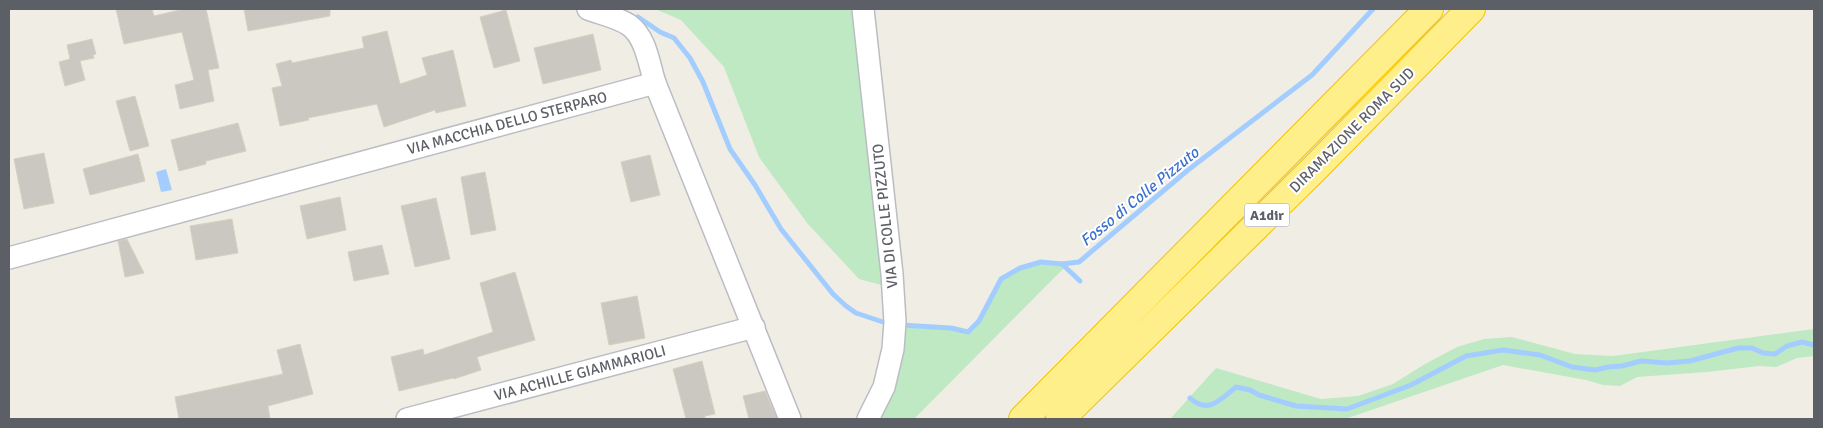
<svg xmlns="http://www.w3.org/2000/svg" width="1823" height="428" font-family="Signika,sans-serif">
	<rect width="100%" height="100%" fill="#f0eee4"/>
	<g fill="#bee9c3">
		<path d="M655 9H858L885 286 859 279 807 223 759 157 724 67 681 20Z"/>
		<path d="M1041 262 1062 264 1069 263 914 419H873L901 325 951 328 968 332 979 321 1001 279 1020 268Z"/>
		<path d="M1814 329V356L1797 358 1776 367 1759 366 1707 372 1637 377 1620 386 1603 385 1586 380 1503 365 1345 419H1170L1216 368 1321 399 1358 396 1393 384 1425 364 1457 347 1484 339 1512 337 1575 354 1613 356Z"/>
	</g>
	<path fill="#a4cdff" d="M166 169 172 190 161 192 156 172Z"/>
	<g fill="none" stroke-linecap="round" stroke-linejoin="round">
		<g stroke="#a4cdff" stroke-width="5">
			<path d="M638 17 660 32 674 38 690 58 703 82 730 149 755 185 781 229 833 294 846 306 856 313 889 324"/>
			<path d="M1062 264 1080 281"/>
			<path d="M901 325 951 328 968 332 979 321 1001 279 1020 268 1041 262 1062 264 1079 262 1188 170 1312 75 1373 9"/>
			<path d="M1190 398C1208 415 1221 399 1236 387L1250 390 1259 395 1296 406 1347 409 1411 385 1466 356 1503 350 1540 355 1572 367 1595 370 1608 367 1622 366 1641 361 1667 363 1690 361 1738 348H1752L1763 353 1775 354 1787 346 1802 342 1814 345"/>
		</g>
	</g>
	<g fill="#cbc8c1" stroke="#d5d1c1">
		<path d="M116 9H152L154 16 184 9H206L219 68 208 70 214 101 180 109 175 85 194 80 182 32 124 44Z"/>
		<path d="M244 9H330V16L248 31Z"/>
		<path d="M506 10 520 61 494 68 480 17Z"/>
		<path d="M387 31 400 84 427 75 422 58 453 50 466 106 436 113 435 110 384 127 377 104 308 118 309 120 280 126 272 88 282 86 276 64 291 60 292 63 364 48 362 37Z"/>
		<path d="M593 34 601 70 543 84 534 48Z"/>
		<path d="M92 39 96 54 93 55 94 58 80 61 85 80 65 86 59 62 70 59 67 45Z"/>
		<path d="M135 96 149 146 130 151 116 101Z"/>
		<path d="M238 123 246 151 206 161V164L179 171 171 140Z"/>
		<path d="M44 153 54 203 24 209 14 159Z"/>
		<path d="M138 154 145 181 90 195 83 169Z"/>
		<path d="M650 155 660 195 631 202 621 162Z"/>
		<path d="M485 172 496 230 471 235 461 177Z"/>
		<path d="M340 197 346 230 307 239 300 206Z"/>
		<path d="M436 198 450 259 415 267 401 206Z"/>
		<path d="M232 219 238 253 196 260 190 226Z"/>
		<path d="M127 239 144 273 125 277 118 241Z"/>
		<path d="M382 245 389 274 354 281 348 252Z"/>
		<path d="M515 272 535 340 477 357 481 370 454 379 453 378 399 391 391 357 423 349 424 355 493 332 480 283Z"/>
		<path d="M637 296 645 338 609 345 601 303Z"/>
		<path d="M300 344 313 394 268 406 270 419H179L175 397 283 374 277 350Z"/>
		<path d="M702 361 715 414 705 416V419H686L673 369Z"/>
		<path d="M765 391 777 419H749L743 396Z"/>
	</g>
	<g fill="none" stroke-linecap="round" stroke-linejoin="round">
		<defs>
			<g id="minor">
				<path d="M588 9C601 14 617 17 629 25 646 37 649 64 655 83"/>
				<path d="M863 9 892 274 895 322 893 349 884 387 868 419"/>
				<path d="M9 258 655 83 790 419"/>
				<path d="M407 419 754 327"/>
			</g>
			<g id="motorway">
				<path d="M1023 419 1429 9"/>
				<path d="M1060 419 1313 170 1471 9"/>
			</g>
		</defs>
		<use href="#minor" stroke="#bbbdc4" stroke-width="24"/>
		<use href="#motorway" stroke="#f3c300" stroke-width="30"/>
		<use href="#minor" stroke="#fff" stroke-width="21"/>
		<use href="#motorway" stroke="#ffef8b" stroke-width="28"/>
	</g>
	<g text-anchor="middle" stroke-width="4" stroke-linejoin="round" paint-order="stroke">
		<rect fill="#fff" stroke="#8d8f94" stroke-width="1" x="1244.5" y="203.5" width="45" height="23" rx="4"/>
		<g font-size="14" font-weight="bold" fill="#5c5f66">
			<text x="1267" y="220">A1dir</text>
		</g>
		<g font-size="15" fill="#5c5f66" stroke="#fff">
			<text transform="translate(507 123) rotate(-15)" y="5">VIA MACCHIA DELLO STERPARO</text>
			<text transform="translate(1352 130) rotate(-45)" y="5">DIRAMAZIONE ROMA SUD</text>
			<text transform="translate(885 216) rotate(-96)" y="5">VIA DI COLLE PIZZUTO</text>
			<text transform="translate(580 373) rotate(-15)" y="5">VIA ACHILLE GIAMMARIOLI</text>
		</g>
		<g font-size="16" font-style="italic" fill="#3c72cd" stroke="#fff">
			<text transform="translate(1139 196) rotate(-39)" y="6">Fosso di Colle Pizzuto</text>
		</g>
	</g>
	<rect width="1823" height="428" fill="none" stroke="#5c5f66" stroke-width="20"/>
</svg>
